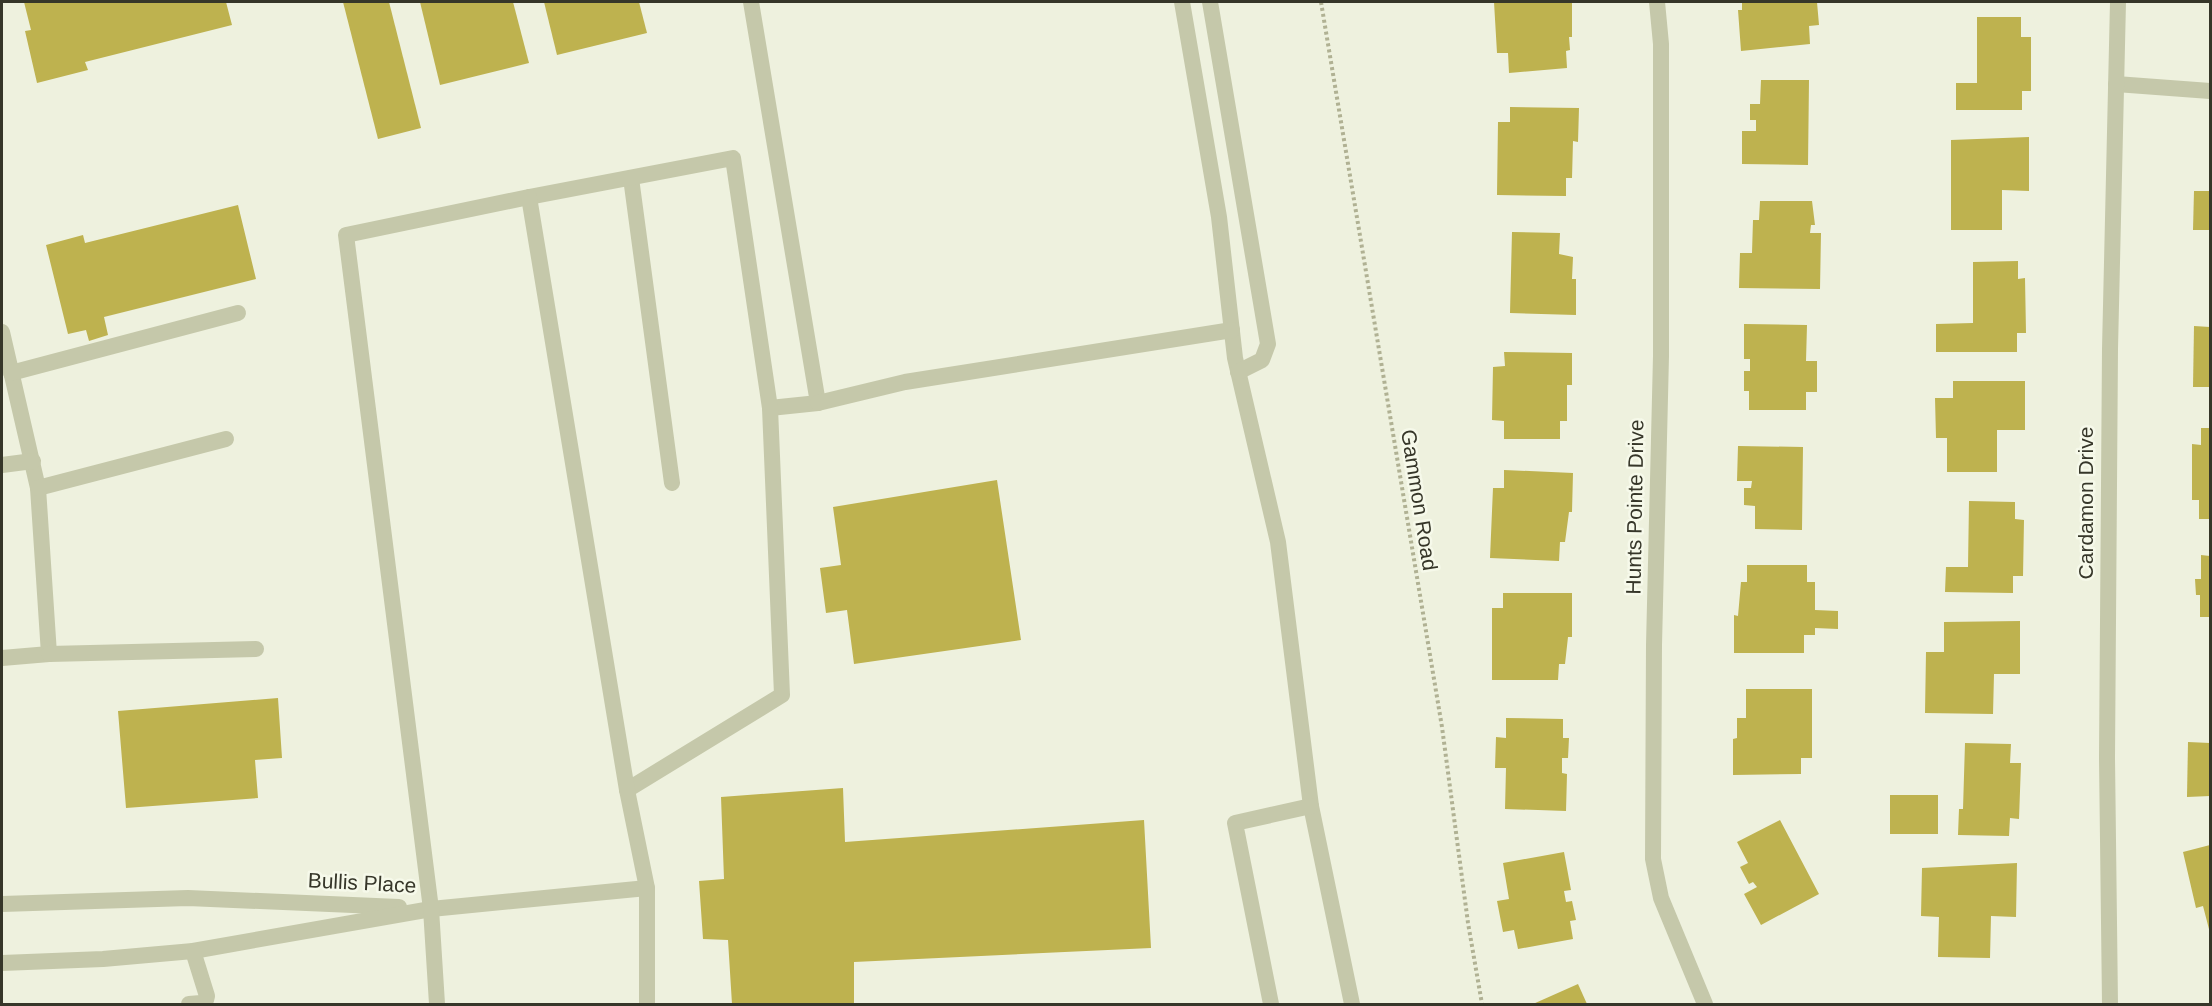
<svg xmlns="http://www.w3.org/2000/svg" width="2212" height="1006" font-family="Arial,sans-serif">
	<rect width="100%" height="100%" fill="#eef1de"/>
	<g fill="#beb24f">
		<path d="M24 2H226L232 25 85 62 88 70 37 83 25 31 31 30Z"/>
		<path d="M343 2H389L421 128 378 139Z"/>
		<path d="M420 2H513L529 63 440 85Z"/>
		<path d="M544 2H639L647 33 557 55Z"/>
		<path d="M1494 2H1572V37H1569L1570 50 1566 51 1567 68 1509 73 1508 53H1497Z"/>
		<path d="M1742 2H1817L1819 25 1809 26 1810 44 1741 51 1738 10H1742Z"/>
		<path d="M1977 17H2021V37H2031V91H2022V110H1956V83H1977Z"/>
		<path d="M1761 80H1809L1808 165 1742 164V131H1756V120H1750V104H1760Z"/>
		<path d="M1510 107 1579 108 1578 142 1573 141 1572 178H1566V196L1497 195 1498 122H1510Z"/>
		<path d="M2029 137V191L2002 190V230H1951V140Z"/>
		<path d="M2194 191H2210V230H2193Z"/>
		<path d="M1760 201H1812L1815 225H1811L1810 233H1821L1820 289 1739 288 1740 253H1752L1753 220H1759Z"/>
		<path d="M238 205 256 279 104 317 108 335 89 341 86 330 68 334 46 245 83 235 85 243Z"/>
		<path d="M1512 232 1560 233 1559 254 1573 257 1572 279H1576V315L1510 313Z"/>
		<path d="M2018 261V279L2025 278 2026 333H2017V352H1936V324L1973 323V262Z"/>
		<path d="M1744 324 1807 325 1806 361H1817V392H1806V410H1749V391H1744V371H1750V359H1744Z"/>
		<path d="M2194 326 2210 327V387H2193Z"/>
		<path d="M1504 352 1572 353V385H1567V421H1560V439H1504V421L1492 420 1493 367 1505 366Z"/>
		<path d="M1953 381H2025V430H1997V472H1947V438H1936L1935 398H1953Z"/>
		<path d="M2201 428H2210V519H2199V500H2192V444L2201 445Z"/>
		<path d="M1738 446 1803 447 1802 530 1755 529V506L1744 505V488H1751L1752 481H1737Z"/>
		<path d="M1504 470 1573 473 1572 512H1569L1565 542H1560L1559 561 1490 558 1493 488H1504Z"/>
		<path d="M997 480 1021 640 854 664 847 610 826 613 820 568 841 565 833 507Z"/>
		<path d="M1969 501 2015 502V519L2024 520 2023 576H2013V593L1945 592 1946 567H1968Z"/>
		<path d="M2201 555 2210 556V617H2200V595H2196L2195 579H2201Z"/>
		<path d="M1747 565H1807V582H1815V610L1838 611V629L1815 628V635H1804V653H1734V615L1738 616 1741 582H1747Z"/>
		<path d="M1503 593H1572V637H1568L1565 664H1559L1558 680H1492V608H1503Z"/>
		<path d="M2020 621V674H1994L1993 714 1925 713 1926 652H1944V622Z"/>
		<path d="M1746 689H1812V758H1801V774L1733 775V739L1737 738V718H1746Z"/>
		<path d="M278 698 282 758 255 760 258 798 126 808 118 711Z"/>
		<path d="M1506 718 1563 719V738H1569L1568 758H1562V773L1567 774 1566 811 1505 809 1506 768H1495L1496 737 1506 738Z"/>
		<path d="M2188 742 2210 743V796L2187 797Z"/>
		<path d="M1965 743 2011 744 2010 763H2021L2019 819 2010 818 2009 836 1958 835 1959 809H1963Z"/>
		<path d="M843 788 845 842 1144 820 1151 948 854 962V1004H732L728 940 703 939 699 881 724 879 721 797Z"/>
		<rect x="1890" y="795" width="48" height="39"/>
		<path d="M1780 820 1819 894 1761 925 1744 894 1757 887 1753 882 1749 884 1740 867 1748 863 1737 842Z"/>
		<path d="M2210 845V933L2203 906 2196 908 2183 852Z"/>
		<path d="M1564 852 1571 890 1564 891 1566 902 1572 901 1576 920 1570 921 1573 939 1518 949 1514 930 1503 932 1497 901 1509 899 1503 863Z"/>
		<path d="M2017 863 2016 917 1991 916 1990 958 1938 957 1939 917 1921 916 1922 868Z"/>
		<path d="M1578 984 1587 1004H1533Z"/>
	</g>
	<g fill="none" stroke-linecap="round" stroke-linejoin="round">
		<path stroke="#b0b193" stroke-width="4" stroke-dasharray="3 3" stroke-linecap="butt" d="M1321 2 1442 727 1468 923 1482 1004"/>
		<g stroke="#c5c8aa" stroke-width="16">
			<path d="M751 2 818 403 770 408"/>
			<path d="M1182 2 1219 217 1235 358 1278 542 1311 806 1352 1004"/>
			<path d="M1210 2 1268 344 1262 360 1238 372"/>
			<path d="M631 178 672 483"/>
			<path d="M529 197 733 158 770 408 782 695 627 790"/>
			<path d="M2 332 38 488 49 654 2 658"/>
			<path d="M11 373 238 313"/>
			<path d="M818 403 905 382 1232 330"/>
			<path d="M2 465 33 461"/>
			<path d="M38 488 226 439"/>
			<path d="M49 654 256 649"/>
			<path d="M2 904 188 898 399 907"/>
			<path d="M2 963 103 959 193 951 431 909 647 888"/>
			<path d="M189 1004 201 1003 206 1000 207 996 193 951"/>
			<path d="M437 1004 431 909 346 235 529 197 627 790 647 888V1004"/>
			<path d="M1271 1004 1235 823 1311 806"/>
		</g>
		<g stroke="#c5c8aa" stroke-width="16">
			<path d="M1657 2 1661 44V356L1654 645 1653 859 1661 898 1705 1004"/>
			<path d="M2116 84 2210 91"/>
			<path d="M2110 1004 2107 758 2110 349 2118 2"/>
		</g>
	</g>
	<g text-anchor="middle" stroke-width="5" stroke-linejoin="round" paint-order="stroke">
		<g font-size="21" fill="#363629" stroke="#f6f9ea">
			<text transform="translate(1419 500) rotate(81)" y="7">Gammon Road</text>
			<text transform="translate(2086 503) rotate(-90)" y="7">Cardamon Drive</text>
			<text transform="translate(1635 507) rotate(-89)" y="7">Hunts Pointe Drive</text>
			<text transform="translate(362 883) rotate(3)" y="7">Bullis Place</text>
		</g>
	</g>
	<rect width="2212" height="1006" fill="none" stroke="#363629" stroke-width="6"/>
</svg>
